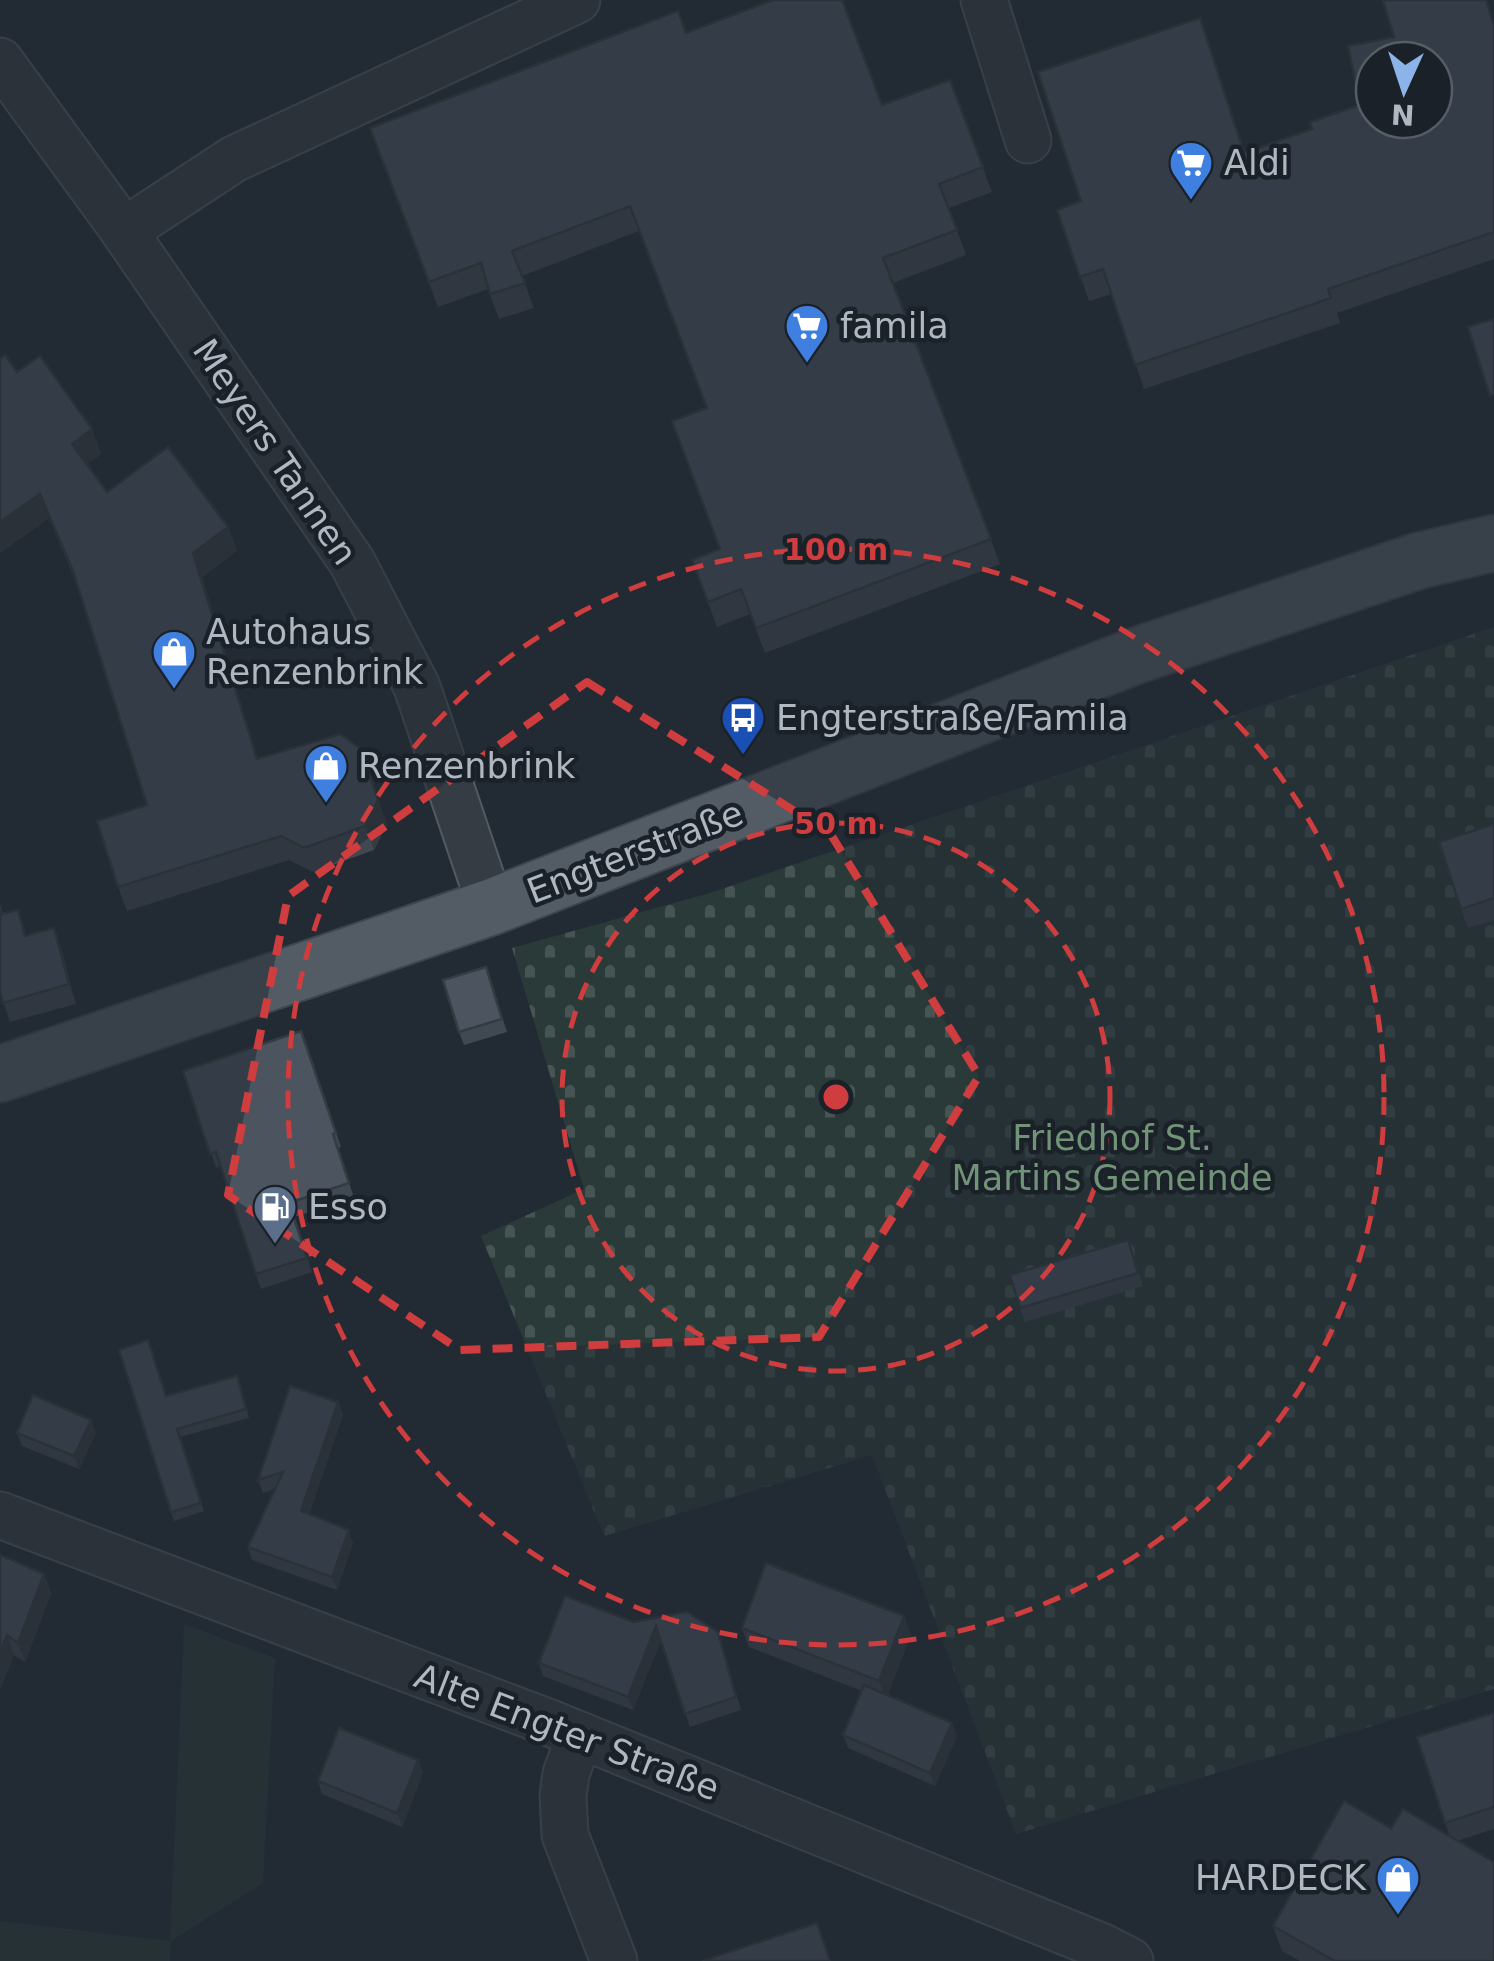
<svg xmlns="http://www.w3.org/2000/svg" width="1494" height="1961" font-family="'DejaVu Sans',sans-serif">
	<defs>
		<pattern id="cemetery-stones" width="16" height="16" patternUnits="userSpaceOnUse" patternTransform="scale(2.5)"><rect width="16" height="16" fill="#2a3a39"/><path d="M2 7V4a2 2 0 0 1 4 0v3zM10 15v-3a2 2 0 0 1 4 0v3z" fill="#465454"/></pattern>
	</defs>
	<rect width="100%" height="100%" fill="#222a33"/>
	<path fill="#2a3a39" d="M184 1624 275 1658 263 1883 171 1941 170 1961H0V1921L170 1941Z"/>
	<path fill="url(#cemetery-stones)" d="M1494 627V1689L1016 1834 872 1455 604 1536 481 1236 584 1189 512 948 710 893Z"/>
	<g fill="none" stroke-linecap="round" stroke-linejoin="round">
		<defs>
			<g id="minor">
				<path d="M984 0 1028 140"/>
				<path d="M0 61 119 224 352 562 417 687 491 907"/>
				<path d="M124 231 234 159 577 0"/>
				<path d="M0 1515 550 1723 1103 1947 1130 1961"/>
				<path d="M580 1735 566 1774 563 1796 565 1835 614 1961"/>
			</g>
			<path id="primary" d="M0 1074 491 907 1135 656 1418 561 1494 543"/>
		</defs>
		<use href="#minor" stroke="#525a62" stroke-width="49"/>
		<use href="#primary" stroke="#3e454e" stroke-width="59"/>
		<use href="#minor" stroke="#353c44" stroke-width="45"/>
		<use href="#primary" stroke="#535b64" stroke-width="55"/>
	</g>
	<g fill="#404852">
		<path d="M1200 18 1245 153 1312 129 1360 105 1494 22V259L1337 313 1340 323 1144 389 1112 294 1089 301 1057 210 1081 201Z"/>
		<path d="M686 33 882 105 950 80 992 192 949 208 966 255 893 283 1000 564 765 653 750 614 717 627 692 560 720 549 707 408 639 231 522 276 534 308 499 319 488 289 438 307 370 128Z"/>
		<path d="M17 372 92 429 101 454 87 464 107 492 228 527 237 551 202 577 258 759 387 824 374 850 313 872 289 860 127 911 118 887 147 805 77 585 49 518 0 553Z"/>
		<path d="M1494 824V920L1468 928 1461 909Z"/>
		<path d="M0 904 3 914 27 936 61 948 76 1004 10 1022 0 992Z"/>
		<path d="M490 980 507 1032 464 1045 459 1032Z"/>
		<path d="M301 1031 341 1147 338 1148 354 1198 294 1217 312 1272 261 1289 220 1166 216 1168 183 1071Z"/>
		<path d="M1133 1253 1143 1286 1025 1322 1020 1308Z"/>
		<path d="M119 1350 166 1396 240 1384 249 1418 180 1437 204 1511 174 1521Z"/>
		<path d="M338 1402 343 1415 309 1514 353 1543 337 1590 252 1560 248 1547 275 1489 263 1493 258 1480Z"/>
		<path d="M17 1433H96L79 1469 22 1446Z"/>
		<path d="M0 1555 44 1574 51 1593 25 1662 14 1655 0 1689Z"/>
		<path d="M904 1616 911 1635 887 1695 957 1736 935 1786 848 1748 843 1735 862 1691 749 1647 742 1628Z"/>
		<path d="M633 1622 718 1632 741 1710 690 1727 661 1640 633 1710 543 1676 539 1663Z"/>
		<path d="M1494 1713V1829L1457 1841 1494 1961H1300L1282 1951 1273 1926 1391 1828 1450 1837 1417 1737Z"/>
		<path d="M418 1760 423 1773 402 1827 322 1794 318 1781Z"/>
	</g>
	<g fill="#343b42">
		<path d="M92 429 101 454 81 469 72 444Z"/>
		<path d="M40 494 49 518 0 553V522Z"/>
		<path d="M228 527 237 551 202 577 265 784 193 553Z"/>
		<path d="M361 749 387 824 374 850 365 826Z"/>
		<path d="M54 928 61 948 76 1004 69 984Z"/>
		<path d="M338 1402 343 1415 306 1524 301 1511Z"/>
		<path d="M91 1420 96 1433 79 1469 74 1456Z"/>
		<path d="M349 1530 353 1543 337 1590 332 1577Z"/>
		<path d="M44 1574 51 1593 25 1662 18 1643Z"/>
		<path d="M904 1616 911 1635 886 1700 879 1681Z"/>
		<path d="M656 1626 661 1640 633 1710 628 1697Z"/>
		<path d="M7 1635 14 1655 0 1689V1652Z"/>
		<path d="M952 1723 957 1736 935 1786 930 1773Z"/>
		<path d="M418 1760 423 1773 402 1827 397 1813Z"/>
	</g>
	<g fill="#4b545f" stroke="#343b42" stroke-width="2.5" fill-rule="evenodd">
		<path d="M773 0H842L882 105 950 80 983 167 939 184 957 230 883 258 991 539 756 628 741 589 708 602 692 560 720 549 672 421 707 408 630 206 512 251 525 283 490 294 481 263 429 282 370 128 678 11 686 33Z"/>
		<path d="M1383 0H1486L1494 26V232L1328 289 1331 298 1135 365 1103 269 1080 277 1057 210 1081 201 1038 72 1200 18 1244 153 1312 129 1310 122 1360 105 1348 46 1394 37ZM1374 60H1434V120H1374Z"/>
		<path d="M1494 319V395L1490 396 1468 327Z"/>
		<path d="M5 355 17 372 40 356 92 429 72 444 107 492 168 447 228 527 193 553 257 759 340 734 361 749 378 800 365 826 304 848 281 836 118 887 97 821 147 805 73 571 40 494 0 522V359Z"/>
		<path d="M1494 824V898L1461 909 1439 842Z"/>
		<path d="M0 910 1 914 18 910 25 936 54 928 69 984 3 1003 0 992Z"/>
		<path d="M486 967 502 1019 459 1032 443 980Z"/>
		<path d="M301 1031 336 1133 333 1134 349 1183 289 1203 307 1258 256 1274 216 1152 210 1154 183 1071Z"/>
		<path d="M1128 1240 1138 1273 1020 1308 1010 1275Z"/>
		<path d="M148 1340 166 1396 237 1376 246 1409 177 1429 201 1503 171 1512 119 1350Z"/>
		<path d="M290 1386 338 1402 301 1511 349 1530 332 1577 248 1547 283 1472 258 1480Z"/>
		<path d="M33 1395 91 1420 74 1456 17 1433Z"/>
		<path d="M0 1555 44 1574 18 1643 7 1635 0 1652Z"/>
		<path d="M766 1563 904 1616 879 1681 742 1628Z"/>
		<path d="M565 1596 633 1622 687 1612 718 1632 736 1697 685 1714 656 1626 628 1697 539 1663Z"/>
		<path d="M864 1685 952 1723 930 1773 843 1735Z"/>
		<path d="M1494 1713V1807L1445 1823 1417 1737Z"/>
		<path d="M339 1728 418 1760 397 1813 318 1781Z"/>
		<path d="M1344 1801 1391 1828 1403 1809 1494 1862V1961H1335L1273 1926Z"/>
		<path d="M817 1923 830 1961H702Z"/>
	</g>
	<path d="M0 0H1494V1961H0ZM587 682 830 833 979 1076 819 1337 460 1350 228 1195 288 896Z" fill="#222a33" fill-opacity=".55" fill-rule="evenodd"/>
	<path fill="none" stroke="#d03d3f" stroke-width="8" stroke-dasharray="20 12" stroke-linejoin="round" d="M587 682 830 833 979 1076 819 1337 460 1350 228 1195 288 896Z"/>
	<g fill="none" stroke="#d03d3f" stroke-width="5" stroke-dasharray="18 12">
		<circle cx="836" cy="1097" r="274"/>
		<circle cx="836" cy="1097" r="548"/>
	</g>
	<defs>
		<symbol id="supermarket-pin" viewBox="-11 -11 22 30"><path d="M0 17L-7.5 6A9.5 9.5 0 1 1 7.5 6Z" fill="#3f7fe0" stroke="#1b2129"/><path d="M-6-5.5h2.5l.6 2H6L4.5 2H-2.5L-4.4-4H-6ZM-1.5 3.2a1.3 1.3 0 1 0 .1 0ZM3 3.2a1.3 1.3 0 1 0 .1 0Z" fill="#fff"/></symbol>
		<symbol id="shop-pin" viewBox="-11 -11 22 30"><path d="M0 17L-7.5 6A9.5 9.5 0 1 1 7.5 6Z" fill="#3f7fe0" stroke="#1b2129"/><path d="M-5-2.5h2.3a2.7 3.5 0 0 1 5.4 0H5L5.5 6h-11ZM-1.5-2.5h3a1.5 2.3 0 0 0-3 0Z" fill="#fff"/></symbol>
		<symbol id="bus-pin" viewBox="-11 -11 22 30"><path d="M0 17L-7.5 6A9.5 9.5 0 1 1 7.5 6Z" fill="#1a4fb4" stroke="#1b2129"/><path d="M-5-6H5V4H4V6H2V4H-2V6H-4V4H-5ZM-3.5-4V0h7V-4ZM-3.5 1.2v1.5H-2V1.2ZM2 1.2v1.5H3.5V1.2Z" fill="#fff"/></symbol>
		<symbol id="fuel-pin" viewBox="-11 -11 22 30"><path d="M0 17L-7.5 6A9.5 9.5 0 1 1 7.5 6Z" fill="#5c6f8a" stroke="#1b2129"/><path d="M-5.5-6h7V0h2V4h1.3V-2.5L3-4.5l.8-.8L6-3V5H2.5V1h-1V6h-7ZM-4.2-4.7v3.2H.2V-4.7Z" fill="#fff"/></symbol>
	</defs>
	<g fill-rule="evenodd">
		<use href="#supermarket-pin" x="1166" y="138" width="50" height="68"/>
		<use href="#supermarket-pin" x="782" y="301" width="50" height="68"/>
		<use href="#shop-pin" x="149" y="627" width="50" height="68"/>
		<use href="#bus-pin" x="718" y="693" width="50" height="68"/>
		<use href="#shop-pin" x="301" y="741" width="50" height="68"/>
		<use href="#fuel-pin" x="250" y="1182" width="50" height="68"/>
		<use href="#shop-pin" x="1373" y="1853" width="50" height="68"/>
	</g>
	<g text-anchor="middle" stroke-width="9" stroke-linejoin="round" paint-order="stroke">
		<g font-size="35" fill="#afb7c1" stroke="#1b2129" text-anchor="start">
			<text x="1224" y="175">Aldi</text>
			<text x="840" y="338">famila</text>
			<text x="206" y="644">Autohaus<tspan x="206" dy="40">Renzenbrink</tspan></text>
			<text x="776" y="730">Engterstraße/Famila</text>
			<text x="358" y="778">Renzenbrink</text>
			<text x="308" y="1219">Esso</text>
			<text x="1366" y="1890" text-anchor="end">HARDECK</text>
		</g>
		<g font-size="35" fill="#afb7c1" stroke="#1b2129">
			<text transform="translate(275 452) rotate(56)" y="12">Meyers Tannen</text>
			<text transform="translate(635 852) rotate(-21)" y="12">Engterstraße</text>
			<text transform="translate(567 1732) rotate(21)" y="12">Alte Engter Straße</text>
		</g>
		<g font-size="35" fill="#719478" stroke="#1b2129">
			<text x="1112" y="1150">Friedhof St.<tspan x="1112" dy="40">Martins Gemeinde</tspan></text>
		</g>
	</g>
	<circle cx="836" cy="1097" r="15" fill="#d03d3f" stroke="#1b2129" stroke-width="5"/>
	<g font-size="30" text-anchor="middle" font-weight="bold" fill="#d03d3f" stroke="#1b2129" stroke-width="9" stroke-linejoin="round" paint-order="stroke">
		<text x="836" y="560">100 m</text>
		<text x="836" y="834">50 m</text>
	</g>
	<g transform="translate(1404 90) rotate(183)"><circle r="48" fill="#1b2129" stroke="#565d66" stroke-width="2.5"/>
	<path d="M0-8L18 38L0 25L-18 38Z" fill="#8db4e9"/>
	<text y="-15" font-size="28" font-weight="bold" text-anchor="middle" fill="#afb7c1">N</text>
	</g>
</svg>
